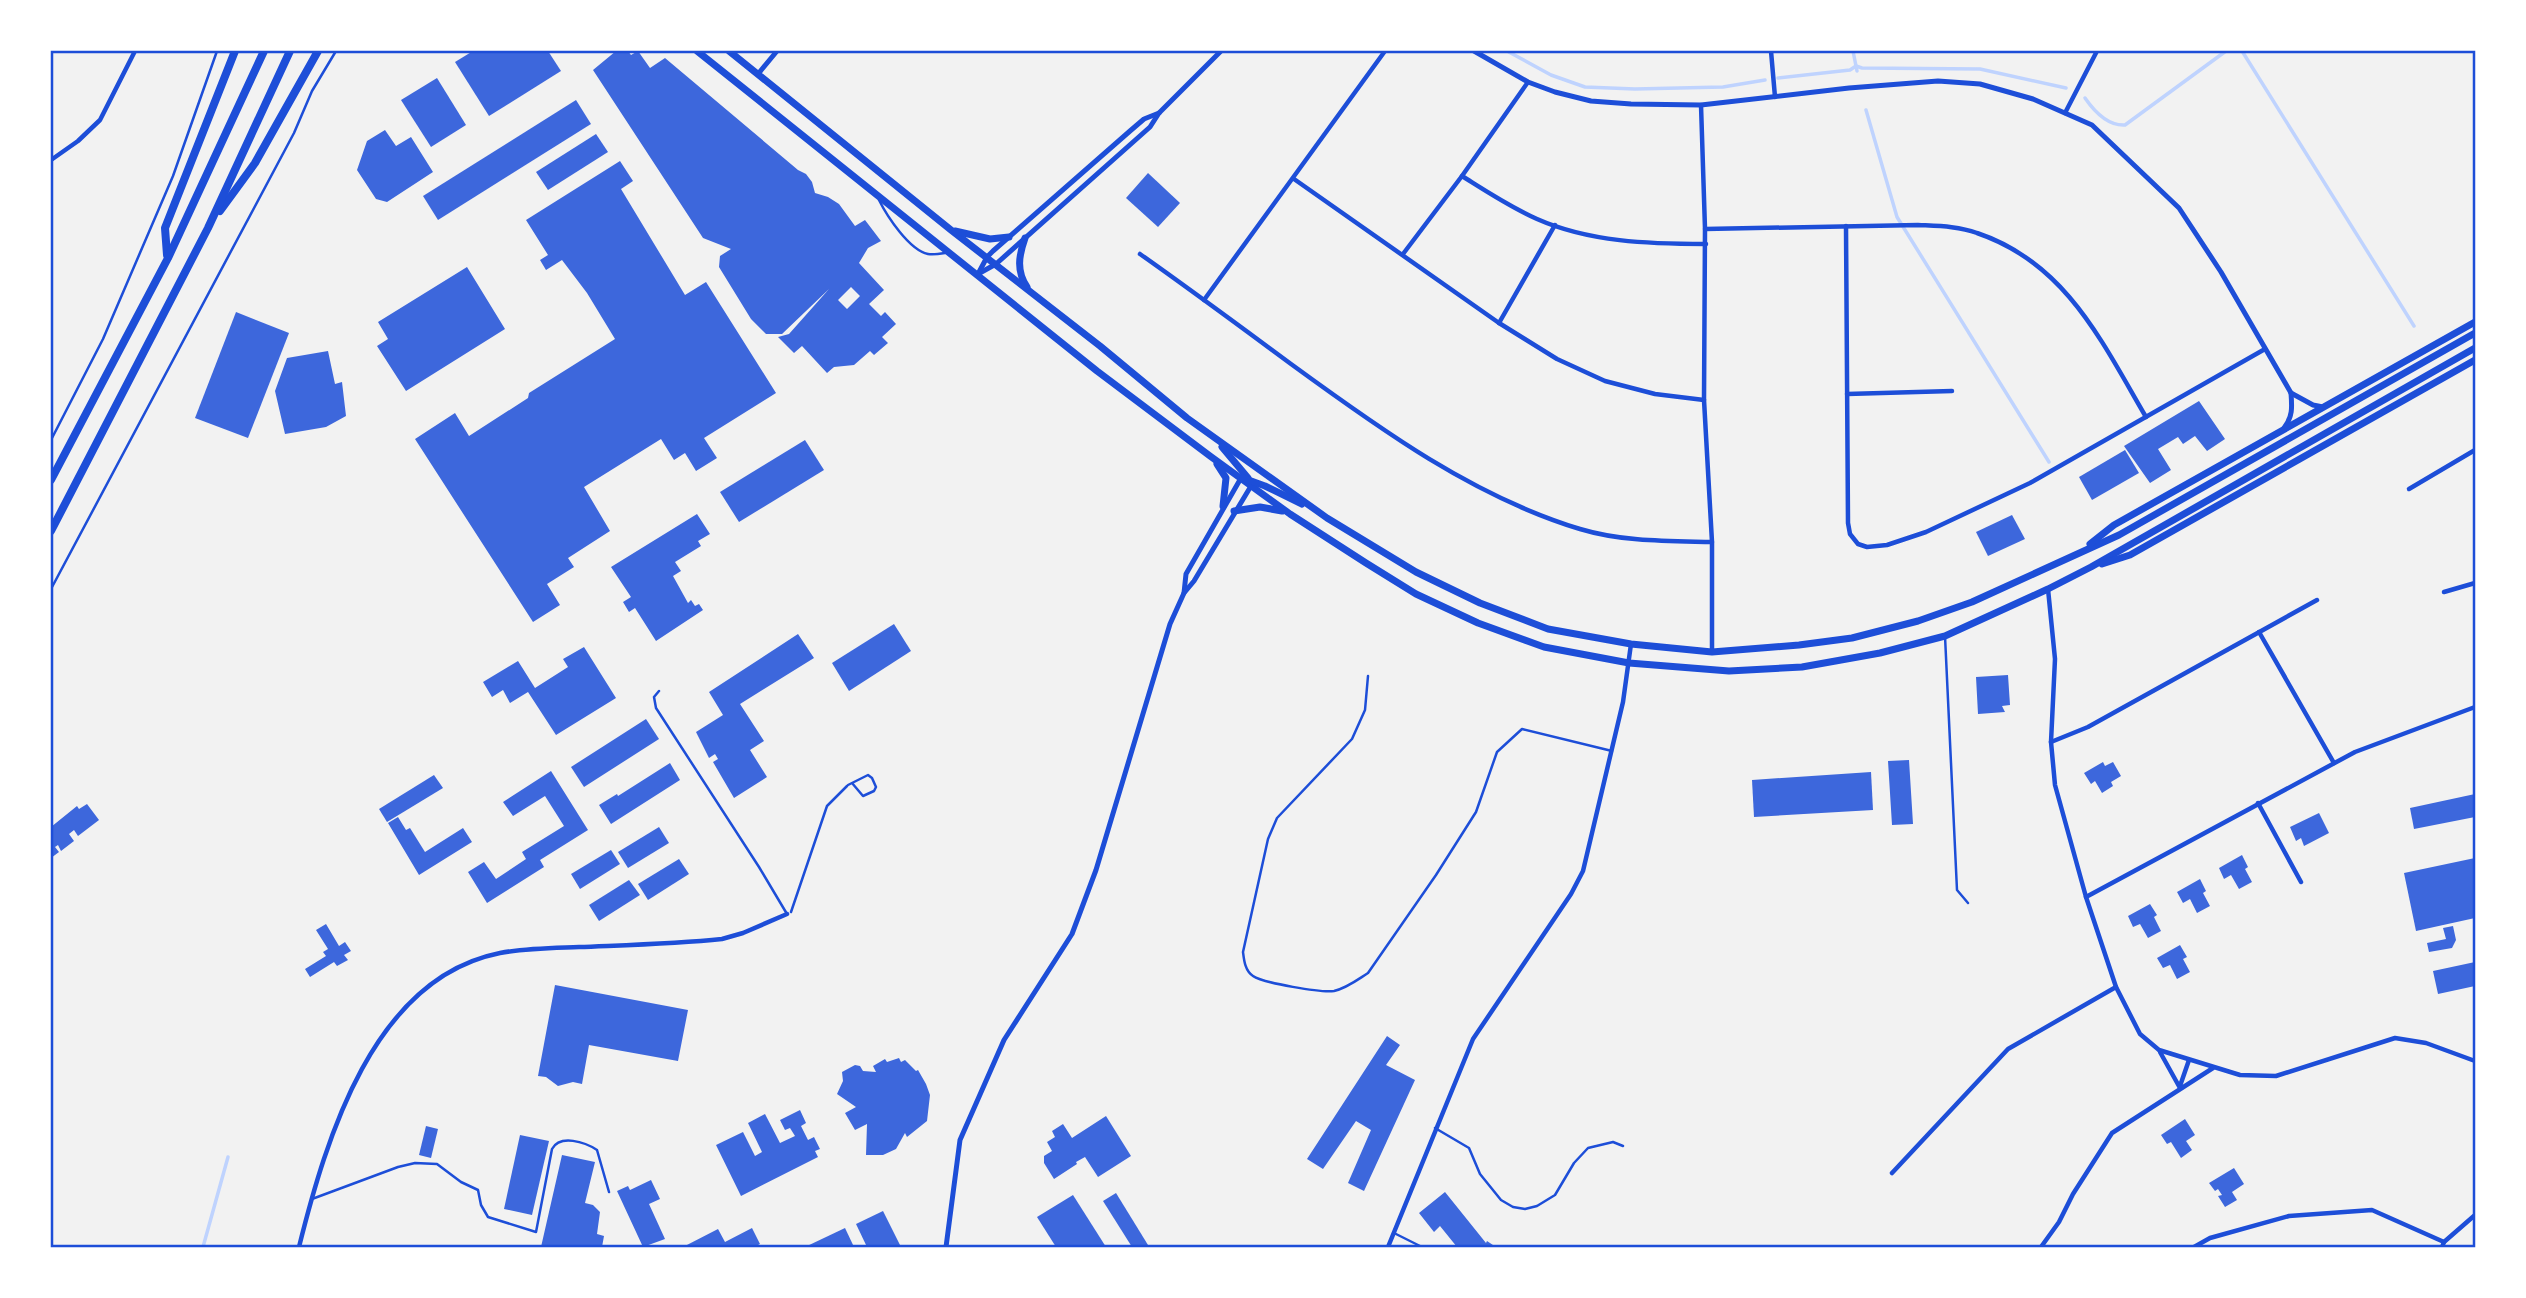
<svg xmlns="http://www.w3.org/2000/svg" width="2526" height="1298" font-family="'PT Serif',serif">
	<rect width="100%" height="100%" fill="#f2f2f2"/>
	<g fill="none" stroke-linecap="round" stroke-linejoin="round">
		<g stroke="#bfd3fe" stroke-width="3.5">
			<path d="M1507 51 1551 75 1585 87 1635 89 1723 87 1765 80"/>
			<path d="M1853 51 1857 71"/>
			<path d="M2242 51 2414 326"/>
			<path d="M1778 78 1850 70 1856 66 1862 68 1980 69 2066 88"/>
			<path d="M2085 98C2094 111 2108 126 2125 125L2226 51"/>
			<path d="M1866 110 1897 217 2049 462"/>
			<path d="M203 1247 228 1157"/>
		</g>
	</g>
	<g fill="#3d67dc" fill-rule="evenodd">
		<path d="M473 51H548L561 71 489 116 455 62Z"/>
		<path d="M616 51H628L631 55 638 51 650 68 665 58 798 170 806 174 812 182 815 193 828 197 839 204 855 226 865 220 881 241 868 248 859 263 884 290 869 304 881 316 885 312 896 324 882 337 888 343 874 355 870 351 854 365 834 367 827 373 802 346 794 353 778 337 789 334 829 289 782 334H766L751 319 719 267 720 256 731 249 703 238 593 70ZM851 287 860 296 847 309 838 300Z"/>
		<path d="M437 78 466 125 431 147 401 100Z"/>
		<path d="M576 100 591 124 438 220 423 196Z"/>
		<path d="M385 130 396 146 411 137 433 172 387 202 376 199 357 170 367 141Z"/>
		<path d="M596 134 608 152 548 190 536 172Z"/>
		<path d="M620 161 633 181 621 189 685 295 706 282 776 393 704 438 717 458 696 471 685 453 674 460 661 439 584 487 610 531 568 558 574 567 547 584 560 605 533 622 415 439 455 413 469 436 528 398 529 393 615 339 587 293 562 260 546 270 540 260 548 255 526 220Z"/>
		<path d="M1148 173 1180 203 1158 227 1126 198Z"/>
		<path d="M467 267 505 329 406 391 377 346 388 339 378 322Z"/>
		<path d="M236 312 289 333 248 438 195 418Z"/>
		<path d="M328 351 335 384 342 382 346 416 326 427 285 434 275 391 287 358Z"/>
		<path d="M2199 401 2225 439 2207 451 2195 436 2183 444 2178 437 2158 449 2171 470 2150 483 2124 446Z"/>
		<path d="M805 440 824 470 739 522 720 492Z"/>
		<path d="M2125 450 2139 473 2092 500 2079 477Z"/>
		<path d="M697 514 710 534 698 541 701 546 675 562 681 571 673 576 688 603 691 600 695 606 699 604 703 610 656 641 635 608 629 612 623 602 631 597 611 567Z"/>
		<path d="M2012 515 2025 539 1988 556 1976 532Z"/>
		<path d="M894 624 911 651 849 691 832 663Z"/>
		<path d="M798 634 814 658 740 704 764 741 750 750 767 777 734 798 713 762 718 759 715 754 709 758 696 732 723 715 709 692Z"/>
		<path d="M584 647 616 698 556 735 528 692 510 703 503 690 492 697 483 682 518 661 535 688 568 667 563 659Z"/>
		<path d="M2008 675 2010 705 2002 706 2005 712 1978 714 1976 677Z"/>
		<path d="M646 719 659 739 584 787 571 767Z"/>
		<path d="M1909 760 1913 824 1892 825 1888 761Z"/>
		<path d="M2103 762 2105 766 2113 762 2121 776 2111 782 2113 786 2102 793 2095 781 2091 784 2084 773Z"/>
		<path d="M670 763 680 780 611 824 599 805 617 794 618 796Z"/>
		<path d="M551 771 588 830 540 860 544 867 487 903 468 872 484 862 496 879 526 859 522 852 564 826 545 796 513 816 503 802Z"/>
		<path d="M1871 772 1873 810 1754 817 1752 780Z"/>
		<path d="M434 775 443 788 387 822 379 809Z"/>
		<path d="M2475 794V817L2414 829 2410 808Z"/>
		<path d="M87 804 99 820 78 836 74 830 69 834 74 841 61 851 58 845 55 847 59 852 51 858V827L77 806 79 809Z"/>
		<path d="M2319 813 2329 833 2304 846 2301 838 2296 841 2290 827Z"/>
		<path d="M398 817 406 830 410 828 425 852 463 828 472 842 419 875 388 823Z"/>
		<path d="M659 827 669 843 628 868 618 852Z"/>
		<path d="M611 850 620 864 580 889 571 874Z"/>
		<path d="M2242 855 2248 867 2245 869 2252 882 2239 889 2231 875 2224 879 2219 868Z"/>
		<path d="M2475 858V918L2416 931 2404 873Z"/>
		<path d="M679 859 689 874 648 900 638 884Z"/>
		<path d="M2200 879 2206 891 2203 893 2210 906 2197 913 2190 899 2183 903 2177 892Z"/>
		<path d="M629 880 640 895 599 921 589 905Z"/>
		<path d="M2150 904 2157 915 2154 917 2161 931 2148 938 2140 924 2133 927 2128 916Z"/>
		<path d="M326 924 339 946 345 942 351 951 344 955 348 960 337 966 334 962 310 977 305 969 326 956 323 952 328 949 316 930Z"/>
		<path d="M2453 926 2456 940 2452 948 2429 952 2427 943 2446 939 2443 928Z"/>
		<path d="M2180 945 2187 957 2183 959 2190 972 2177 979 2170 965 2163 968 2157 958Z"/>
		<path d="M2475 962V986L2438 994 2433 971Z"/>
		<path d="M555 985 688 1010 678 1061 589 1045 582 1084 573 1082 558 1086 546 1077 538 1076Z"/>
		<path d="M1387 1036 1400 1045 1386 1065 1415 1080 1364 1191 1348 1183 1371 1130 1356 1121 1323 1169 1307 1159Z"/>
		<path d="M899 1058 901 1062 905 1060 916 1071 918 1070 926 1084 930 1095 927 1121 907 1137 905 1133 896 1149 883 1155H866L867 1124 855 1130 845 1113 856 1107 837 1094 843 1081 842 1072 855 1065 860 1066 863 1071 876 1072 873 1066 885 1059 887 1062Z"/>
		<path d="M800 1110 806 1123 801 1126 808 1140 814 1137 820 1149 815 1151 818 1157 741 1196 716 1145 743 1132 755 1156 762 1152 748 1123 765 1114 780 1143 795 1136 790 1128 785 1130 780 1120Z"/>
		<path d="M1106 1116 1131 1156 1098 1177 1085 1157 1076 1162 1077 1164 1054 1179 1044 1163V1156L1052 1151 1047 1142 1055 1137 1052 1131 1063 1124 1072 1138Z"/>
		<path d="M2185 1119 2195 1135 2186 1141 2192 1150 2181 1158 2171 1142 2167 1144 2161 1135Z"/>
		<path d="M426 1126 438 1129 431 1158 419 1155Z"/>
		<path d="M520 1135 549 1141 532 1215 504 1209Z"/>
		<path d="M562 1155 595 1162 585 1203 593 1205 600 1212 597 1234 604 1236 602 1247H541Z"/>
		<path d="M2234 1168 2244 1184 2232 1192 2237 1200 2225 1207 2218 1196 2222 1195 2218 1189 2215 1191 2209 1183Z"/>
		<path d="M651 1180 660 1199 649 1204 665 1239 643 1247 617 1191 628 1186 630 1190Z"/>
		<path d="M1445 1192 1486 1243 1487 1241 1496 1247H1457L1440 1226 1434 1232 1419 1213Z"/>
		<path d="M1116 1193 1148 1245 1145 1247H1132L1103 1201Z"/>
		<path d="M1073 1195 1106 1247H1056L1037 1217Z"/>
		<path d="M883 1211 901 1247H867L856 1224Z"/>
		<path d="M752 1228 760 1244 754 1247H683L718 1229 725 1242Z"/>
		<path d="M845 1228 854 1247H805Z"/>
	</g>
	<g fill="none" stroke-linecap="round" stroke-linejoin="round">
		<g stroke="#1d4ed8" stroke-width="2.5">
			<path d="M879 200C887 216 909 250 928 254 933 255 939 254 945 253"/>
			<path d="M51 440 103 339 173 176 217 51"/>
			<path d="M51 589 294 133 312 91 336 51"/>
			<path d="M1945 636 1957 890 1968 903"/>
			<path d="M1368 676 1365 710 1352 739 1277 818 1268 839 1243 952C1244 960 1245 971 1253 976 1263 983 1322 993 1334 991 1347 988 1357 980 1368 973L1436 875 1476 812 1497 752 1522 729 1612 751"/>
			<path d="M659 691 654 697 656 708 759 867 787 914"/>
			<path d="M848 785 868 775 872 778 876 787 874 791 863 796 852 783"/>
			<path d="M791 912 827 806 847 786"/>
			<path d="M1435 1128 1469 1148 1480 1174 1501 1200 1513 1207 1525 1209 1537 1206 1555 1195 1574 1163 1588 1148 1613 1142 1623 1146"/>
			<path d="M312 1199 398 1167 415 1163 437 1164 461 1182 478 1190 481 1205 488 1217 536 1232 552 1149C560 1134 585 1142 597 1150L609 1192"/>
			<path d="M1394 1233 1422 1247"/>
		</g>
		<g stroke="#1d4ed8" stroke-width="4.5">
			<path d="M1771 51 1775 97"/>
			<path d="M1701 105 1705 229 1704 400 1712 542V652"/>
			<path d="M2065 113 2097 51"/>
			<path d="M51 160 78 141 100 120 135 51"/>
			<path d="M1462 176C1486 191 1510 207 1537 219 1589 242 1649 244 1706 244"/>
			<path d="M1294 179 1499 323 1557 359 1605 381 1655 394 1704 400"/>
			<path d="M1846 226 1848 523 1850 534 1858 544 1867 547 1887 545 1926 532 2030 483 2265 349"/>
			<path d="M1705 229 1918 225C1938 226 1958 226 1977 233 2066 263 2102 342 2146 417"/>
			<path d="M1140 254C1191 290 1241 327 1291 364 1380 429 1474 497 1580 529 1623 542 1669 541 1712 542"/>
			<path d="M1403 254 1462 176 1528 82"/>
			<path d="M1204 300 1385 51"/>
			<path d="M1499 323 1555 225"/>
			<path d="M1847 394 1952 391"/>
			<path d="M2409 489 2475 450"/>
			<path d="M2048 589 2055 659 2051 742 2055 785 2086 897 2116 987 2140 1034 2159 1050 2240 1075 2276 1076 2395 1038 2426 1043 2475 1061"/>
			<path d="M2444 592 2475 583"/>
			<path d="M2259 632 2334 763"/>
			<path d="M2051 742 2088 727 2317 600"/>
			<path d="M2258 803 2301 882"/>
			<path d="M2086 897 2355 752 2475 707"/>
			<path d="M2160 1052 2180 1088"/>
			<path d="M2180 1086 2189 1060"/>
			<path d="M1892 1173 2008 1049 2116 987"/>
			<path d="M2444 1242 2475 1215"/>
			<path d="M299 1247C326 1139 373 978 500 953 526 948 553 948 579 947 627 945 675 944 722 939L743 933 787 914"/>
			<path d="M1388 1247 1473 1039 1571 894 1583 871 1623 702 1631 644"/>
			<path d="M2041 1247 2059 1222 2073 1194 2112 1133 2213 1068"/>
			<path d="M2194 1247 2210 1238 2289 1216 2372 1210 2444 1242 2442 1247"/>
		</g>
		<g stroke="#1d4ed8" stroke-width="5">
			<path d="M1474 51 1528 82 1555 92 1591 101 1631 104 1701 105 1849 88 1938 81 1980 84 2033 99 2092 125 2179 208 2221 272 2291 393C2292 407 2293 416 2284 428"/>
			<path d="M758 74 777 51"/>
			<path d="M978 274 996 264 1150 127 1159 113 1221 51"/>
			<path d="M978 274 987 257 993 251 1130 131 1144 119 1159 113"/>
			<path d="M2291 393 2313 405 2323 407"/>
			<path d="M1184 593 1186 574 1241 478"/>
			<path d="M946 1247 960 1140 1004 1040 1072 934 1096 870 1170 624 1184 593 1194 581 1251 486"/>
		</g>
		<g stroke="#1d4ed8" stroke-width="7">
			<path d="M697 51 1097 371 1210 456 1290 514 1366 563 1416 594 1478 623 1544 647 1629 663 1729 671 1802 667 1880 653 1945 636 2048 589 2091 567 2475 348"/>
			<path d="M729 51 951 230 1100 346 1187 418 1327 518 1416 572 1480 603 1548 629 1631 644 1712 652 1799 645 1852 638 1918 621 1972 602 2119 535 2475 333"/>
			<path d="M955 231 990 239 1009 237"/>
			<path d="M1025 238C1019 255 1016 271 1027 287"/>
			<path d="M1222 447 1248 478"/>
			<path d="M1217 464 1226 478 1223 506"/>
			<path d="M1243 478 1265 486 1302 504"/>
			<path d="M1234 511 1260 507 1282 511"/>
			<path d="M2090 544 2114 525 2475 322"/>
			<path d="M2102 564 2130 555 2475 360"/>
		</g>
		<g stroke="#1d4ed8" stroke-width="8">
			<path d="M220 211 255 163 318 51"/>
			<path d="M167 255 165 228 235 51"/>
			<path d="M51 480 168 258 264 51"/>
			<path d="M51 531 208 228 290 51"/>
		</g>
	</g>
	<rect width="2526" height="1298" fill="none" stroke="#ffffff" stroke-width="105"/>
	<rect x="52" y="52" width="2422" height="1194" fill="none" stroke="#1d4ed8" stroke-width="2.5"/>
</svg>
